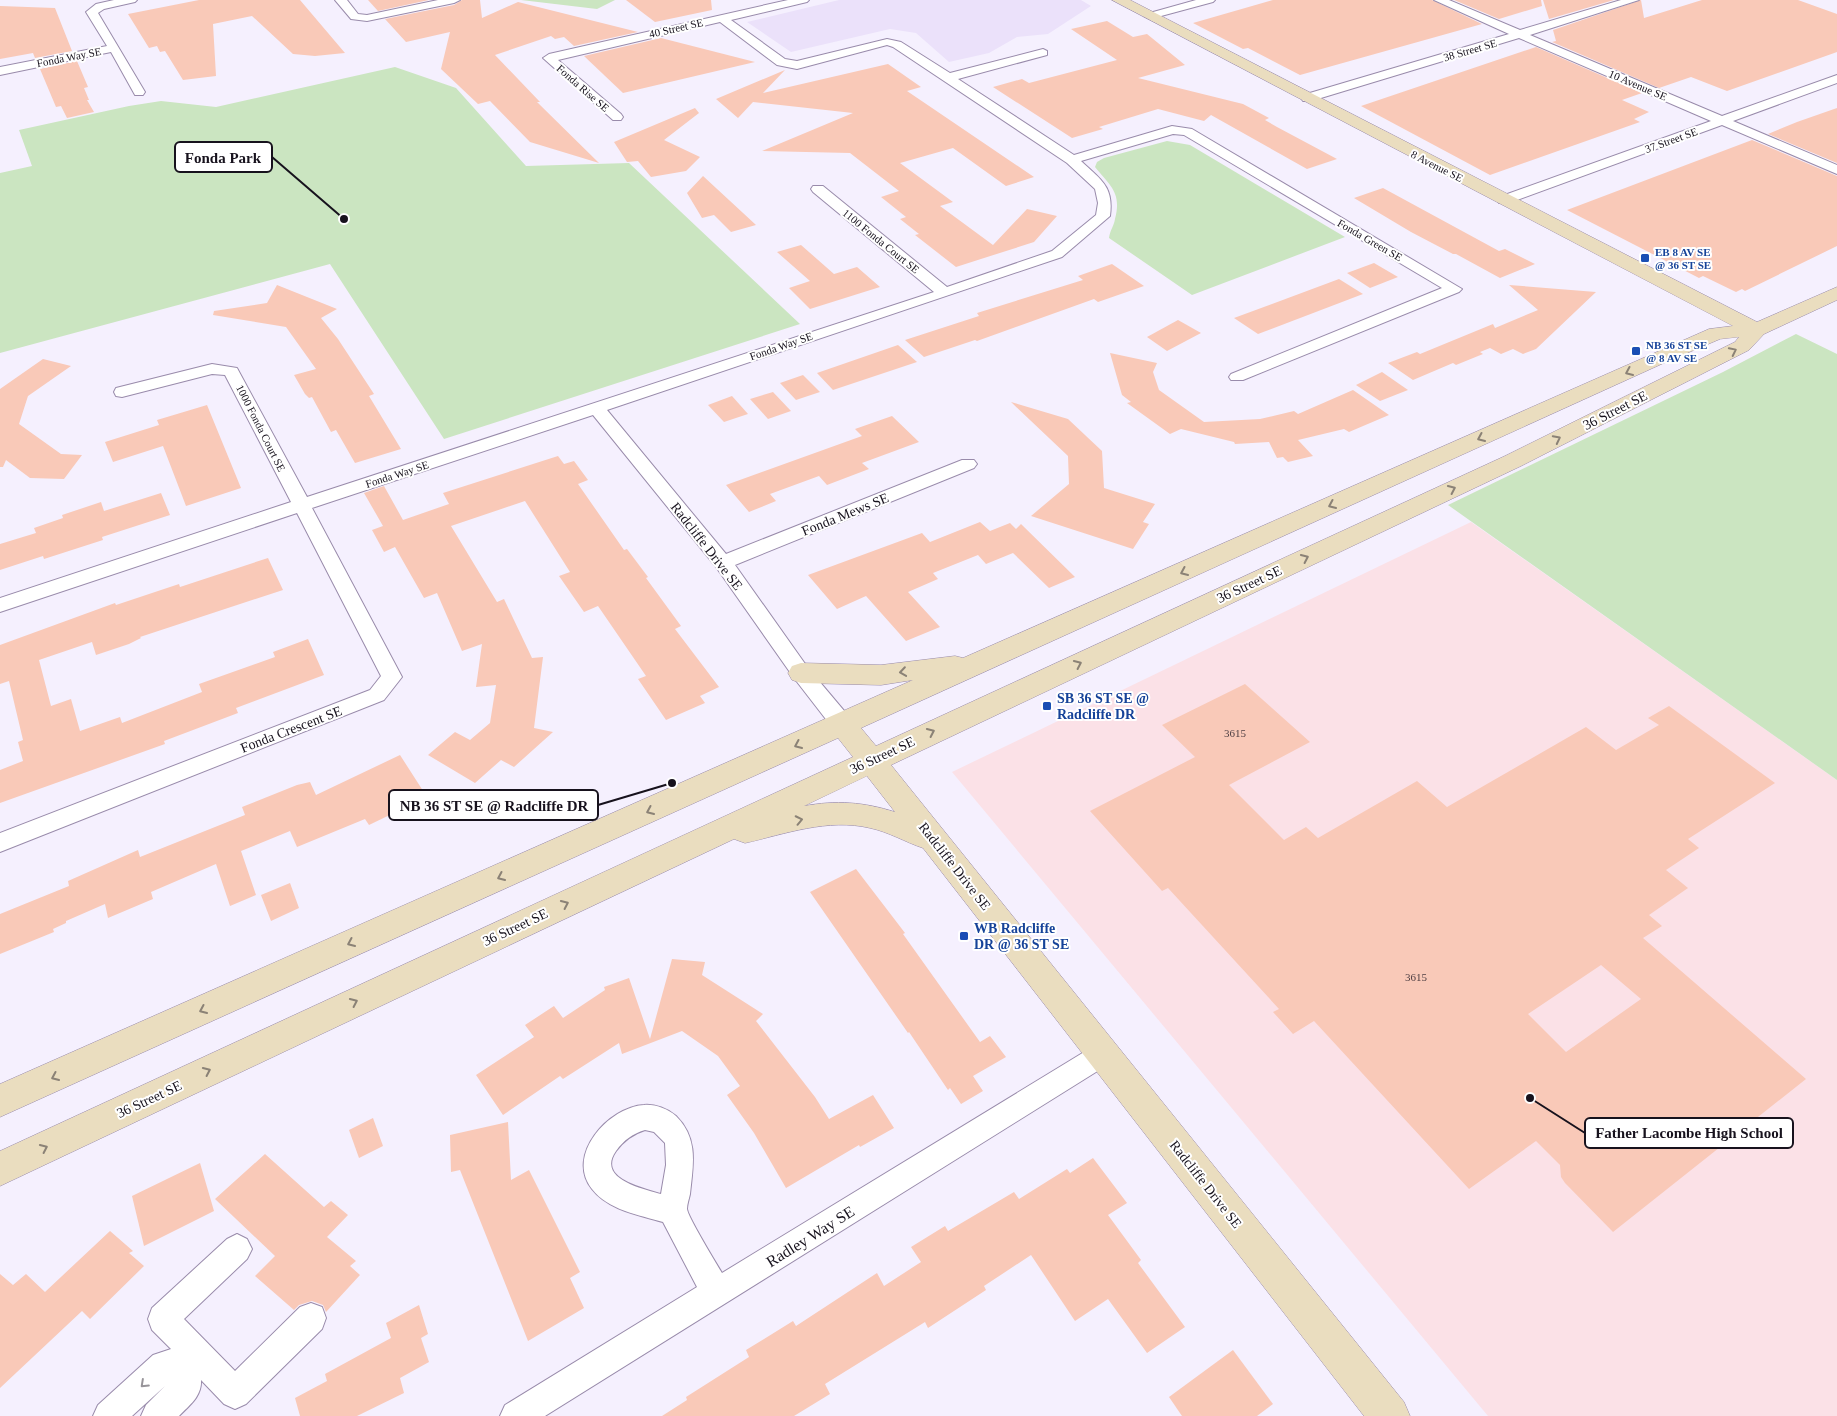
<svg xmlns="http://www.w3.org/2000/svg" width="1837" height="1416" font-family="'Times New Roman',serif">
	<rect width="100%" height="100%" fill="#f5f0fe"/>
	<path fill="#ebe1fa" d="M839 0H1081L1091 6 1048 34 1017 37 989 53 949 62 916 33 890 29 791 52 747 22Z"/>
	<path fill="#fbe1e7" d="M1471 522 1837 780V1416H1488L952 772Z"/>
	<g fill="#cbe5c1">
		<path d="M521 0H615L597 9Z"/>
		<path d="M395 67 456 88 526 166 629 163 800 324 444 439 330 264 0 353V173L32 166 19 130 129 106 161 101 216 107Z"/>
		<path d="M1167 141 1190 145 1345 237 1192 295 1109 238C1110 230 1114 226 1115 219 1122 192 1110 186 1095 167L1097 162 1104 158Z"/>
		<path d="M1796 334 1837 354V780L1448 505 1723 372Z"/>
	</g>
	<g fill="#f9c9b8" fill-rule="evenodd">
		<path d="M199 0H300L345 53 315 56 293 54 252 16 213 24 216 76 183 80 165 51 160 52 157 46 149 48 128 14Z"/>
		<path d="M368 0H429L378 11Z"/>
		<path d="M462 0H480L482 18 518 2 638 32 574 46 564 37 555 39 551 36 495 55 540 102H537L599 163 530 142 490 101 478 104 441 69 450 32 406 42 385 19 454 5Z"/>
		<path d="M626 0H711L712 10 655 22Z"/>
		<path d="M1273 0H1432L1482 24 1300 75 1248 48 1243 49 1193 23Z"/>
		<path d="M1454 0H1541L1542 6 1499 19Z"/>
		<path d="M1543 0H1614L1549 19Z"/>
		<path d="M1641 0 1644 18 1702 0H1798L1837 14V52L1727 91 1691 77 1659 88 1552 42 1556 41 1553 30Z"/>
		<path d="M0 6 55 8 72 51 35 58 33 53 0 59Z"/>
		<path d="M1107 21 1133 37 1147 34 1185 65 1138 78 1243 104 1269 118 1265 120 1277 127 1337 159 1307 169 1211 115 1204 121 1158 109 1099 127 1103 129 1072 138 993 87 1022 79 1029 83 1117 60 1071 29Z"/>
		<path d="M661 38 755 62 623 93 584 56Z"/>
		<path d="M1536 47 1642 93 1622 100 1649 112 1634 119 1640 122 1490 175 1361 106Z"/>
		<path d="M77 61 88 87 84 88 89 100H87L94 112 67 118 61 106 56 107 40 69Z"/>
		<path d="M888 64 921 87 907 91 1034 177 1006 186 953 148 900 163 953 202 940 206 993 245 1027 209 1057 216 1034 242 956 267 915 235 919 234 900 219 906 217 881 197 899 191 850 153 762 151 853 113 753 102 738 118 716 99 785 70 763 93Z"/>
		<path d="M695 108 699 113 664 140 700 157 686 171 651 177 638 161 627 162 614 142Z"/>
		<path d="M1837 108V163L1768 134 1797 122Z"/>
		<path d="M1752 140 1837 176V246L1745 291 1742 289 1736 292 1703 276 1699 278 1567 210Z"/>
		<path d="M703 176 756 225 731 232 714 215 702 218 687 193Z"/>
		<path d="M1383 188 1499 251 1505 249 1535 264 1500 278 1456 254H1453L1411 232 1354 198Z"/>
		<path d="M801 245 834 274 857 267 880 287 810 309 789 288 810 281 777 252Z"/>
		<path d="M1374 263 1398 277 1370 288 1347 273Z"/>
		<path d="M1112 264 1144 286 1098 302 1094 299 977 341 975 340 924 357 905 340 979 316 977 313 1083 280 1078 276Z"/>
		<path d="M1339 279 1363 294 1258 334 1234 318Z"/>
		<path d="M277 285 337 309 321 318 338 339 374 394 369 396 401 449 355 463 336 430 331 432 312 397 309 398 305 394 294 375 316 369 286 327 213 315 214 311 267 303Z"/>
		<path d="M1509 285 1596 292 1536 349 1523 354 1513 349 1501 354 1490 348 1480 352 1483 354 1456 365 1453 363 1413 380 1388 363 1417 352 1420 354 1493 324 1495 328 1538 310Z"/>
		<path d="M1178 320 1201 333 1167 351 1147 337Z"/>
		<path d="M898 345 917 362 833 390 817 373Z"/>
		<path d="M1110 353 1157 363 1153 372 1159 390 1204 422 1260 419 1294 411 1298 414 1353 390 1389 415 1349 432 1344 429 1298 440 1313 456 1288 462 1283 457 1277 458 1269 442 1235 444 1234 442 1181 429 1170 434 1127 403 1131 402 1122 395Z"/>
		<path d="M43 359 71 366 28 396 19 424 61 454 82 455 64 479 30 478 6 460 3 467H0V389Z"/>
		<path d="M1382 372 1408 390 1380 401 1356 385Z"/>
		<path d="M803 375 820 392 796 400 780 383Z"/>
		<path d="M773 392 791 411 768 419 750 399Z"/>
		<path d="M732 396 748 414 724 422 708 405Z"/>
		<path d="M1011 402 1068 419 1102 451 1104 488 1155 504 1143 522 1149 524 1133 549 1031 516 1069 484 1068 456Z"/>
		<path d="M207 405 241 488 186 506 163 446 113 462 105 442 159 425 157 420Z"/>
		<path d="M892 416 919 442 862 463 869 469 827 485 819 476 770 494 776 501 749 512 726 485 862 436 855 429Z"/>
		<path d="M558 456 564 464 574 461 588 480 578 484 624 550 627 549 648 577 646 578 681 626 675 629 719 687 700 696 705 703 666 720 638 679 646 676 598 606 584 612 559 576 570 572 525 501 451 526 497 602 504 599 532 658 543 657 534 728 553 732 514 767 501 760 475 783 428 755 455 732 470 740 490 723 496 685 476 687 482 644 462 651 437 593 424 598 395 547 384 552 372 530 383 526 364 493 384 486 403 520 449 504 443 493Z"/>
		<path d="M161 493 170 515 102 537 103 540 44 559 43 556 0 570V544L36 533 34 528 63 518 62 515 101 502 104 511Z"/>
		<path d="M980 522 990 531 1010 523 1016 529 1021 524 1075 577 1049 588 1013 553 986 564 978 555 933 573 938 579 908 592 940 627 906 641 866 596 837 609 808 575 922 533 930 542Z"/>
		<path d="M268 558 283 590 140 637 141 638 129 644 96 655 92 642 39 660 51 706 71 699 80 731 120 717 122 723 202 692 199 684 275 657 273 652 308 639 324 675 236 708 238 713 164 741 165 744 0 803V770L23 761 18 742 23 740 9 681 0 684V645L115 603 116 605 179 584 180 587Z"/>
		<path d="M1245 684 1310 742 1229 785 1284 840 1306 827 1318 838 1417 781 1447 807 1586 727 1616 750 1659 725 1648 718 1669 706 1775 783 1688 839 1699 848 1666 870 1688 888 1649 915 1662 926 1643 938 1806 1079 1613 1232 1565 1183 1561 1177 1560 1165 1536 1141 1469 1189 1314 1021 1293 1034 1273 1012 1279 1009 1168 888 1162 891 1090 811 1195 757 1162 725ZM1601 965 1641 999 1566 1052 1528 1014Z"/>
		<path d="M400 755 427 797 369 825 365 819 297 847 290 831 241 851 256 895 230 906 216 864 151 892 153 899 108 918 105 904 66 921V923L53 929 54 932 0 954V914L69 886 68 881 138 850 140 857 245 815 242 807 297 785 310 782 316 795Z"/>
		<path d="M856 869 905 933 903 934 980 1042 990 1036 1006 1057 973 1076 983 1091 961 1104 950 1088 948 1090 909 1032 908 1033 810 892Z"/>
		<path d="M290 883 299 908 271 921 261 895Z"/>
		<path d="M672 959 705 962 702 975 763 1014 756 1021 815 1097 829 1119 873 1095 894 1128 860 1147 859 1145 786 1188 754 1133 727 1095 740 1086 718 1056 682 1031 622 1054 619 1043 563 1079 560 1076 503 1115 476 1075 534 1037 525 1025 554 1006 563 1018 605 990 604 987 629 978 650 1039Z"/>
		<path d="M373 1118 383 1146 359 1158 349 1130Z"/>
		<path d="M508 1122 511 1180 529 1170 580 1272 570 1278 584 1308 528 1341 460 1170 451 1172 450 1135Z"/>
		<path d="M265 1154 324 1207 331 1201 348 1215 327 1237 356 1261 350 1266 360 1275 326 1312 323 1305 312 1301 299 1305 294 1310 255 1276 275 1256 215 1199Z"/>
		<path d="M1093 1158 1127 1203 1108 1215 1141 1260 1138 1263 1185 1327 1147 1353 1108 1299 1075 1321 1031 1255 984 1286 986 1290 928 1328 925 1322 825 1384 830 1394 794 1416H662L687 1400 686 1397 749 1357 746 1350 793 1321 796 1326 877 1273 884 1286 921 1262 911 1247 945 1226 948 1231 1014 1192 1019 1199 1067 1169 1070 1173Z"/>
		<path d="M200 1163 214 1211 144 1246 132 1196Z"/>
		<path d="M110 1231 133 1251 129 1253 144 1266 90 1319 82 1311 0 1388V1274L13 1285 26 1274 45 1292Z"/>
		<path d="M419 1305 428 1334 421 1338 429 1362 400 1378 404 1393 357 1416H300L295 1398 327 1381 325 1374 391 1338 386 1323Z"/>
		<path d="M1233 1350 1273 1404 1257 1416H1182L1169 1397Z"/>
	</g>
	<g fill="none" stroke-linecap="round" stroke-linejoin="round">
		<defs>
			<g id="street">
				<path d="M114 0H137L135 2 104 9 98 13 145 92 143 95H135L111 52 0 75V67L107 46 86 12 96 4Z"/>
				<path d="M335 0H347L358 14 367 15 438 0H460L454 3 367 21 351 19Z"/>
				<path d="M788 0H809L807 2 731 20 785 59 797 61 887 39 901 42 950 73 1043 49 1047 51V55L958 79 1074 155 1172 126 1192 129 1462 289 1459 292 1243 380H1231L1229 377 1231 374 1442 288 1184 135 1173 134 1081 161C1101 180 1114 186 1110 216L1062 257 607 410 726 554 962 460H974L977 464 974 468 735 565 808 668 851 719 854 725 851 731 843 733 835 731 794 678 716 567 593 415 312 508 402 677 384 700 0 852V833L370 690 381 676 297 513 0 612V598L291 502 225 375 212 374 122 397 116 396 114 392 116 388 212 364 237 368 307 497 934 292 813 192 811 189 813 186H823L947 287 1052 251 1096 215 1098 203 1095 189 1067 163 893 47 887 45 797 69 777 65 720 22 558 60 621 114 623 117 621 120H613L543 58 549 54Z"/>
				<path d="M1196 0H1215L1213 2 1150 19 1144 16 1146 14Z"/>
				<path d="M1434 0H1449L1520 30 1621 0H1639L1530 35 1722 116 1837 75V83L1733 121 1837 165V174L1722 125 1509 203H1499L1497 200 1499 197 1711 121 1519 38 1311 101H1303L1301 98 1303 95 1509 34Z"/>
				<path d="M1103 1042 1112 1046 1116 1054 1112 1062 545 1416H500L505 1405 697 1287 663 1222C639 1215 608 1210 592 1189 565 1155 609 1107 644 1105 655 1104 668 1109 676 1116 699 1139 693 1165 690 1194 689 1199 687 1204 687 1209 688 1217 716 1263 722 1273L1094 1046ZM645 1130 654 1132 665 1143 666 1165 661 1194C643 1189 596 1179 616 1151 624 1140 632 1134 645 1130Z"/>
				<path d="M237 1234 247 1239 252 1249 247 1259 184 1319 235 1371 300 1307 311 1303 322 1307 326 1318 322 1329 246 1404 235 1409 224 1404 201 1380C202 1396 190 1405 179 1416H141L146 1405 165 1386 132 1416H93L98 1405 153 1355 171 1349 152 1330 148 1319 152 1308 227 1239Z"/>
			</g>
			<path id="secondary" d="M1112 0H1130L1757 322 1837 287V300L1764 334 1749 350 1521 466 891 765 1404 1402 1410 1416H1364L923 848C905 842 889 832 870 828 828 818 785 834 745 843L734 839 0 1186V1151L853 757 838 738 0 1117V1084L913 680 881 685 801 683 792 680 788 673 792 666 801 663 881 665 955 656 963 658 1709 329 1733 326ZM1739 337 1735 342 1505 456 876 746 861 728 1666 362 1720 339ZM867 776 895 812C864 802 836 800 804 806Z"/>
		</defs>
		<use href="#street" stroke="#998bab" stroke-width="2"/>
		<use href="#secondary" stroke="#998bab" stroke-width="1"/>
		<use href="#street" fill="#fff" fill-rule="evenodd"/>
		<use href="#secondary" fill="#eaddbf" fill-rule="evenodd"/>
	</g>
	<defs><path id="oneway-chevron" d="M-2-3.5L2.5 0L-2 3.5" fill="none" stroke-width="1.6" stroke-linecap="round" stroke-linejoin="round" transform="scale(1.25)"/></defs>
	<g stroke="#8b8276">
		<use href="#oneway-chevron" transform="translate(1733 351) rotate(-26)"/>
		<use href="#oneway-chevron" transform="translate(1629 372) rotate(156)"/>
		<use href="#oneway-chevron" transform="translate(1481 438) rotate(156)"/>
		<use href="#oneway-chevron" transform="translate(1557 439) rotate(-27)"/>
		<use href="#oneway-chevron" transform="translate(1452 489) rotate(-25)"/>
		<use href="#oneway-chevron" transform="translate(1332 505) rotate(156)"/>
		<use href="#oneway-chevron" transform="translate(1305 558) rotate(-25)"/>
		<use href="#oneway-chevron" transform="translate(1184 572) rotate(156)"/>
		<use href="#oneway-chevron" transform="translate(1078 664) rotate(-25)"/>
		<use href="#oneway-chevron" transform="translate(903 672) rotate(172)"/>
		<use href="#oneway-chevron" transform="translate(931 732) rotate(-25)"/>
		<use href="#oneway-chevron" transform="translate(798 745) rotate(156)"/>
		<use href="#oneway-chevron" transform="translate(650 811) rotate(156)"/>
		<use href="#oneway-chevron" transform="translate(799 820) rotate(-12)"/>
		<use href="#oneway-chevron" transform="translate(501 877) rotate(156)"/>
		<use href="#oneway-chevron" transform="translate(565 904) rotate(-25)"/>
		<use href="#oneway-chevron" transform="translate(351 943) rotate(156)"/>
		<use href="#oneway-chevron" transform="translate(354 1002) rotate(-25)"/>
		<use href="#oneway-chevron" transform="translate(203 1010) rotate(156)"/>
		<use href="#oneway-chevron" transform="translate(207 1071) rotate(-25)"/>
		<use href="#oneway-chevron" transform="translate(55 1077) rotate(156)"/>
		<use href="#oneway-chevron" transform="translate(44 1148) rotate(-25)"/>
	</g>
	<use stroke="#979499" href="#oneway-chevron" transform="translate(144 1384) rotate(137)"/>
	<g fill="#1a4fb4" stroke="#fff" stroke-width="2">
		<rect x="1640" y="253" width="10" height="10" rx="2.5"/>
		<rect x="1631" y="346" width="10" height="10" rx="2.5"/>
		<rect x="1042" y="701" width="10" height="10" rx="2.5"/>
		<rect x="959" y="931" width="10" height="10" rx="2.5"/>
	</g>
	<g text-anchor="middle" stroke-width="4" stroke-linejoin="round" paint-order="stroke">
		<g font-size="11" fill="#17121d" stroke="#fff">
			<text transform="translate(676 28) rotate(-13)" y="4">40 Street SE</text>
			<text transform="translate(1470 50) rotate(-16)" y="4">38 Street SE</text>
			<text transform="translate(69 57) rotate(-11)" y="4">Fonda Way SE</text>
			<text transform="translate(1638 85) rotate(23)" y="4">10 Avenue SE</text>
			<text transform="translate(583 88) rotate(41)" y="4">Fonda Rise SE</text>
			<text transform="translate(1671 140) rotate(-20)" y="4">37 Street SE</text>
			<text transform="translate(1437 166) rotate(27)" y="4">8 Avenue SE</text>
			<text transform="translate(1370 240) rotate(30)" y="4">Fonda Green SE</text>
			<text transform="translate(881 241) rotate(39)" y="4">1100 Fonda Court SE</text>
			<text transform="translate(781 346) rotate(-19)" y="4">Fonda Way SE</text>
			<text transform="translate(261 428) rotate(63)" y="4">1000 Fonda Court SE</text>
			<text transform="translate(397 474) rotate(-18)" y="4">Fonda Way SE</text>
		</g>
		<g font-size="11" font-weight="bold" fill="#164399" stroke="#fff" text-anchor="start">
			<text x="1655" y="256">EB 8 AV SE<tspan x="1655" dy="13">@ 36 ST SE</tspan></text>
			<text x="1646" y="349">NB 36 ST SE<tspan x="1646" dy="13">@ 8 AV SE</tspan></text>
		</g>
		<g font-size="11" fill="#504044">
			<text x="1235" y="737">3615</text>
			<text x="1416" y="981">3615</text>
		</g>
		<g font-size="14" fill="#17121d" stroke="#fff">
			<text transform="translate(1615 410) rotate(-27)" y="5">36 Street SE</text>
			<text transform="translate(845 514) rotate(-22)" y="5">Fonda Mews SE</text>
			<text transform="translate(707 546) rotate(52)" y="5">Radcliffe Drive SE</text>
			<text transform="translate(1249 584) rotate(-25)" y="5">36 Street SE</text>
			<text transform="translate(291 729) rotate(-21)" y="5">Fonda Crescent SE</text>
			<text transform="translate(882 755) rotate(-25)" y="5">36 Street SE</text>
			<text transform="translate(955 866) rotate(52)" y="5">Radcliffe Drive SE</text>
			<text transform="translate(515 927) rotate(-25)" y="5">36 Street SE</text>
			<text transform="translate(149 1099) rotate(-25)" y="5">36 Street SE</text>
			<text transform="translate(1206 1184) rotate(52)" y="5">Radcliffe Drive SE</text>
		</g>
		<g font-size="14" font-weight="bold" fill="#164399" stroke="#fff" text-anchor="start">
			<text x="1057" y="703">SB 36 ST SE @<tspan x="1057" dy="16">Radcliffe DR</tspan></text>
			<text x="974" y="933">WB Radcliffe<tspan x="974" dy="16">DR @ 36 ST SE</tspan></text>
		</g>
		<g font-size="16" fill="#17121d" stroke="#fff">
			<text transform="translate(810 1236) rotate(-32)" y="6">Radley Way SE</text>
		</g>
	</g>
	<path fill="none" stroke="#17121d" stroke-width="2" d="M344 219L272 157M672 783L598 805M1530 1098L1585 1133"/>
	<g fill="#17121d" stroke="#fff" stroke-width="2">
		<circle cx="344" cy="219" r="5"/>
		<circle cx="672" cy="783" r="5"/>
		<circle cx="1530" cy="1098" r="5"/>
	</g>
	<g fill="#fff" stroke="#17121d" stroke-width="2">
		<rect x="175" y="142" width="97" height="30" rx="5"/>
		<rect x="389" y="790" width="209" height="30" rx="5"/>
		<rect x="1585" y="1118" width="208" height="30" rx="5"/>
	</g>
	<g font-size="15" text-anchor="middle" font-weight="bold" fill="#17121d">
		<text x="223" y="163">Fonda Park</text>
		<text x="494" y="811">NB 36 ST SE @ Radcliffe DR</text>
		<text x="1689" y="1138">Father Lacombe High School</text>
	</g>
</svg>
